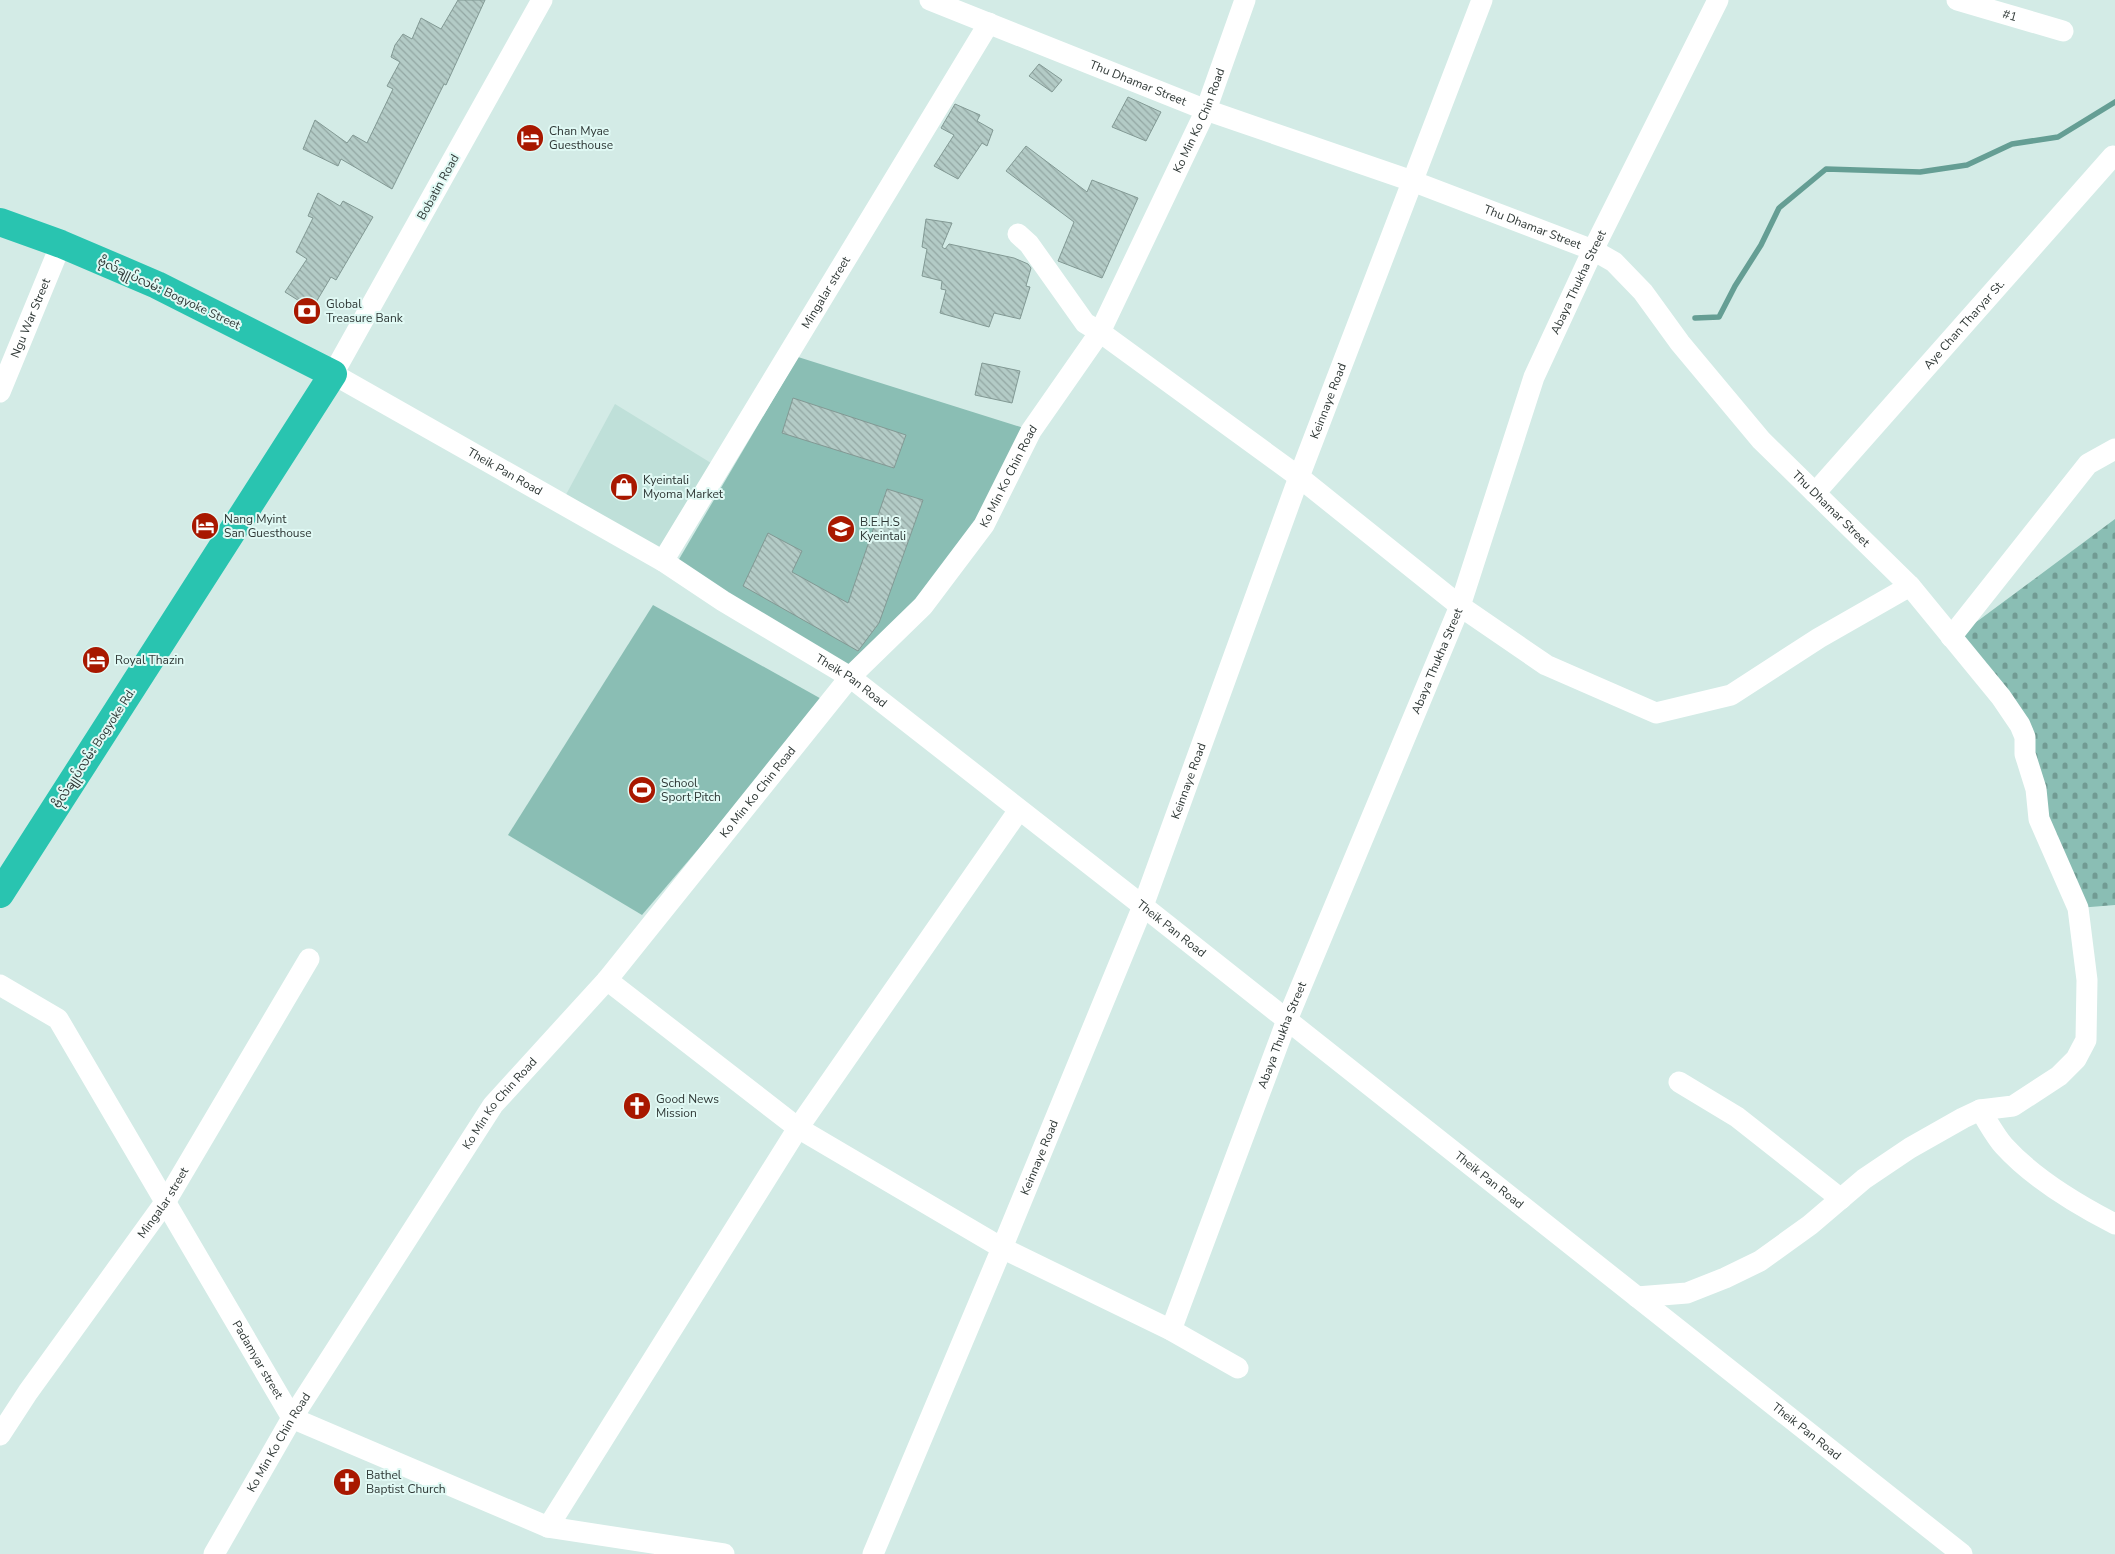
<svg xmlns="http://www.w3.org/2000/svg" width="2115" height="1554" font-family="'Nunito Sans','Noto Sans Myanmar',sans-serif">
	<defs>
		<pattern id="cemetery-stones" width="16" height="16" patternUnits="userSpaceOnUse" patternTransform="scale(1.25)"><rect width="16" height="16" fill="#8abeb4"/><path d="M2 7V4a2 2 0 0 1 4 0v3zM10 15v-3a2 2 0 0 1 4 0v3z" fill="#719b93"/></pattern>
		<pattern id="building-back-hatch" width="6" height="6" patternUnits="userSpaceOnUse" patternTransform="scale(1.25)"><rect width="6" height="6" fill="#b3cbc6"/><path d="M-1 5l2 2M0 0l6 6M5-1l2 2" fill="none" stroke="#92a6a2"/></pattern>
	</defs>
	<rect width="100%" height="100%" fill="#d3ebe6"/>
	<path fill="#bfe0d9" d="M615 404 711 463 654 558 562 502Z"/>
	<g fill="#8abeb4">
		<path d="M798 357 1027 429 984 525 862 675 675 566Z"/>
		<path d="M653 605 825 701 642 915 508 835Z"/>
	</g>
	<path fill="url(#cemetery-stones)" d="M2115 519V905L2078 908 2039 819 2025 737 1951 637 1979 620Z"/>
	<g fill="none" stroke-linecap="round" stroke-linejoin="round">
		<path stroke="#659e94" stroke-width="5.5" d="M1695 318 1719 317 1735 286 1761 245 1779 208 1826 169 1920 172 1967 165 2012 144 2058 137 2115 102"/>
	</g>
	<g fill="url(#building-back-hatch)" stroke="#829994">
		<path d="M458 0H485L446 85 444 84 392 189 341 159 338 166 303 149 315 120 347 143 353 135 367 143 393 89 387 86 400 62 391 57 395 45 403 34 412 39 421 18 441 29Z"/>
		<path d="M1039 64 1062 80 1052 92 1029 76Z"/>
		<path d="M1128 97 1161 112 1146 141 1112 127Z"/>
		<path d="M955 104 980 115 977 121 993 130 987 146 982 143 958 179 934 166 954 135 941 128Z"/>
		<path d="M1026 146 1087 192 1092 180 1138 198 1102 278 1058 261 1074 222 1006 171Z"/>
		<path d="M318 193 340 206 343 201 373 217 336 280 331 277 312 309 285 292 307 259 296 252 313 218 308 216Z"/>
		<path d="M926 219 952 223 942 247 945 249 949 244 1014 258 1028 264 1031 268 1026 286 1030 287 1020 319 994 313 989 327 940 313 946 290 941 289 942 281 922 276 927 249 922 247Z"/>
		<path d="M982 363 1020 371 1012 403 975 395Z"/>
		<path d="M793 398 906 435 894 468 782 433Z"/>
		<path d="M887 489 923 500 879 623 858 651 743 586 768 533 802 551 792 572 848 603Z"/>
	</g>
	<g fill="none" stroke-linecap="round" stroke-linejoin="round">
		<g stroke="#fff" stroke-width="21">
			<path id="s1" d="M542 0 333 374 663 561 723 601 850 677 1143 906 1962 1554"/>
			<path id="s2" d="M930 0 1206 110 1412 181 1593 250 1614 262 1643 292 1680 343 1761 440 1910 586 2001 697 2020 725 2025 737V754L2036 789 2039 819 2078 908 2087 980 2086 1040 2076 1059 2059 1076 2013 1106 1980 1110 1963 1118 1910 1148 1864 1179 1810 1225 1760 1261 1725 1278 1687 1293 1637 1297"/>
			<path id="s3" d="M1957 0 2063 31"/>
			<path d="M1018 234 1029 244 1085 323 1100 332 1299 477 1460 606 1546 665 1656 713 1731 695 1819 638 1910 586"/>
			<path id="s4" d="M0 392 61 244"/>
			<path id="s5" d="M1815 493 2113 156"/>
			<path id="s6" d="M663 561 989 23"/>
			<path d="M1951 637 2088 464 2115 449"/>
			<path d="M607 980 798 1128 1002 1248 1171 1330 1238 1368"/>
			<path id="s7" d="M0 985 58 1019 292 1418 548 1527 724 1554"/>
			<path d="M1679 1082 1737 1117 1841 1199"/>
			<path d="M1980 1110C1988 1122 1995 1136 2004 1146 2034 1179 2076 1204 2115 1224"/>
			<path id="s8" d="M1171 1330 1287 1020 1460 606 1534 377 1593 250 1718 0"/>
			<path id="s9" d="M0 1435 28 1392 166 1201 309 959"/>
			<path d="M548 1527 798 1128 1019 810"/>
			<path id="s10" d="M214 1554 292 1418 493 1105 607 980 850 677 923 606 984 525 1031 431 1100 332 1206 110 1245 0"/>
			<path id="s11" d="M873 1554 1002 1248 1143 906 1299 477 1482 0"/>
		</g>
		<path stroke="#29c4b0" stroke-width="28" d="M0 222 61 244 157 285 333 374 0 894"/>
	</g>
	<defs>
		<symbol id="hotel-disc" viewBox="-11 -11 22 22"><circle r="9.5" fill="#a81800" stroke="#e0f9f4"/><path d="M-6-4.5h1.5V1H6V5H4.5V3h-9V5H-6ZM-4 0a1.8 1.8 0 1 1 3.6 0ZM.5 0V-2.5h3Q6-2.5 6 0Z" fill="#fff"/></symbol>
		<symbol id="bank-disc" viewBox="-11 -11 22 22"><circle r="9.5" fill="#a81800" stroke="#e0f9f4"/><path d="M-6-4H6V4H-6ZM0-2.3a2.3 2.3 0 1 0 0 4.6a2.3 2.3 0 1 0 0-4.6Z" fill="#fff"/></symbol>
		<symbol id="shop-disc" viewBox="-11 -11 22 22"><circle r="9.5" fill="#a81800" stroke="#e0f9f4"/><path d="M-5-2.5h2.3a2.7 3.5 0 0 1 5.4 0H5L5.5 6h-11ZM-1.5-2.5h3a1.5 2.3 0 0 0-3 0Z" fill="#fff"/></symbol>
		<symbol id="school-disc" viewBox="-11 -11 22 22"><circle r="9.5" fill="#a81800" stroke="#e0f9f4"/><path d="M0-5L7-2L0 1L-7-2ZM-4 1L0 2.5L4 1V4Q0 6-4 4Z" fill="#fff"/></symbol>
		<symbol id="stadium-disc" viewBox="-11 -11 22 22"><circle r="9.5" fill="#a81800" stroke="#e0f9f4"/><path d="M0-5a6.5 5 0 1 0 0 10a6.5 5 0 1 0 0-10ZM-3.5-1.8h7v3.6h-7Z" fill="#fff"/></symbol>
		<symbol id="church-disc" viewBox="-11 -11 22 22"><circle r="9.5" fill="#a81800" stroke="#e0f9f4"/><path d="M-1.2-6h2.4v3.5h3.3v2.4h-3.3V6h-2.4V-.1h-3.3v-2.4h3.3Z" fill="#fff"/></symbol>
	</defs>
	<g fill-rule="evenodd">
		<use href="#hotel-disc" x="514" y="122" width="32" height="32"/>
		<use href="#bank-disc" x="291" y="295" width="32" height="32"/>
		<use href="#shop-disc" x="608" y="471" width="32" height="32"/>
		<use href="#hotel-disc" x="189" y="510" width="32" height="32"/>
		<use href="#school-disc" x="825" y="513" width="32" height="32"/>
		<use href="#hotel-disc" x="80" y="644" width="32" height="32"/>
		<use href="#stadium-disc" x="626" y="774" width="32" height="32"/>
		<use href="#church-disc" x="621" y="1090" width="32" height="32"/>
		<use href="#church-disc" x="331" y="1466" width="32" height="32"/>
	</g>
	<g text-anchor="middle" stroke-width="4" stroke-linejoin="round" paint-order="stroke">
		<g font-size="12" fill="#2f3836" stroke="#e0f9f4">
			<text dy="4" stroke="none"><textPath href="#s3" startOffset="55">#1</textPath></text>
			<text dy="4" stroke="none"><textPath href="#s2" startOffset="224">Thu Dhamar Street</textPath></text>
			<text dy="4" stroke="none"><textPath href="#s10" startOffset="1749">Ko Min Ko Chin Road</textPath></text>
			<text transform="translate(438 187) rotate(-61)" y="4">Bobatin Road</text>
			<text dy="4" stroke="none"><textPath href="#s2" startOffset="644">Thu Dhamar Street</textPath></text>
			<text dy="4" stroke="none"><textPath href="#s8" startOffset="1125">Abaya Thukha Street</textPath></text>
			<text transform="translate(169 293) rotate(25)" y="4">ဗိုလ်ချုပ်လမ်း Bogyoke Street</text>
			<text dy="4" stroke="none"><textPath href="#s6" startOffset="314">Mingalar street</textPath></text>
			<text dy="4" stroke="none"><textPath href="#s4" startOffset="80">Ngu War Street</textPath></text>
			<text dy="4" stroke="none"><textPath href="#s5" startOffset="225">Aye Chan Tharyar St.</textPath></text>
			<text dy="4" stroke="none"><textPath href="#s11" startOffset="1240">Keinnaye Road</textPath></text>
			<text dy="4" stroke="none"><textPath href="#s1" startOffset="626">Theik Pan Road</textPath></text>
			<text dy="4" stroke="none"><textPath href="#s10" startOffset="1344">Ko Min Ko Chin Road</textPath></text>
			<text dy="4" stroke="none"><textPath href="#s2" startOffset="1062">Thu Dhamar Street</textPath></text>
			<text dy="4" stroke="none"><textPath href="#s8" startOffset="720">Abaya Thukha Street</textPath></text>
			<text dy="4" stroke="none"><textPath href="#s1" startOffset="1031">Theik Pan Road</textPath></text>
			<text transform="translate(94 748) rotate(-57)" y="4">ဗိုလ်ချုပ်လမ်း Bogyoke Rd.</text>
			<text dy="4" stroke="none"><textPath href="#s11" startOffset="835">Keinnaye Road</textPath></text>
			<text dy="4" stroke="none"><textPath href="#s10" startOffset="939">Ko Min Ko Chin Road</textPath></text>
			<text dy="4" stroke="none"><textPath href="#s1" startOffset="1436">Theik Pan Road</textPath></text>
			<text dy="4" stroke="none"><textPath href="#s8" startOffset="315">Abaya Thukha Street</textPath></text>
			<text dy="4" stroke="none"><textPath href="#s10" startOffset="534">Ko Min Ko Chin Road</textPath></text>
			<text dy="4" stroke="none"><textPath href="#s11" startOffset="430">Keinnaye Road</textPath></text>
			<text dy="4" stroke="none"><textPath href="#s1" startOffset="1841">Theik Pan Road</textPath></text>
			<text dy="4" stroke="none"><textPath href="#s9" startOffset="284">Mingalar street</textPath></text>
			<text dy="4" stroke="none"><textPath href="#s7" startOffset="462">Padamyar street</textPath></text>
			<text dy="4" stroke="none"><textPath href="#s1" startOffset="2246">Theik Pan Road</textPath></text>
			<text dy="4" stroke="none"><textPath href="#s10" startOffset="129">Ko Min Ko Chin Road</textPath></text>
		</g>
		<g font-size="12" fill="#2f3836" stroke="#e0f9f4" text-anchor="start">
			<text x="549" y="135">Chan Myae<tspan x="549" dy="14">Guesthouse</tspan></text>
			<text x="326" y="308">Global<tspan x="326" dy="14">Treasure Bank</tspan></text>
			<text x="643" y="484">Kyeintali<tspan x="643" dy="14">Myoma Market</tspan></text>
			<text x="224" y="523">Nang Myint<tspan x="224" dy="14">San Guesthouse</tspan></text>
			<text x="860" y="526">B.E.H.S<tspan x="860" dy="14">Kyeintali</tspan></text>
			<text x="115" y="664">Royal Thazin</text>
			<text x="661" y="787">School<tspan x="661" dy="14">Sport Pitch</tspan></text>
			<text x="656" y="1103">Good News<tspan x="656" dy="14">Mission</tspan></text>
			<text x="366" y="1479">Bathel<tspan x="366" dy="14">Baptist Church</tspan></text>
		</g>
	</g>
</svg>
